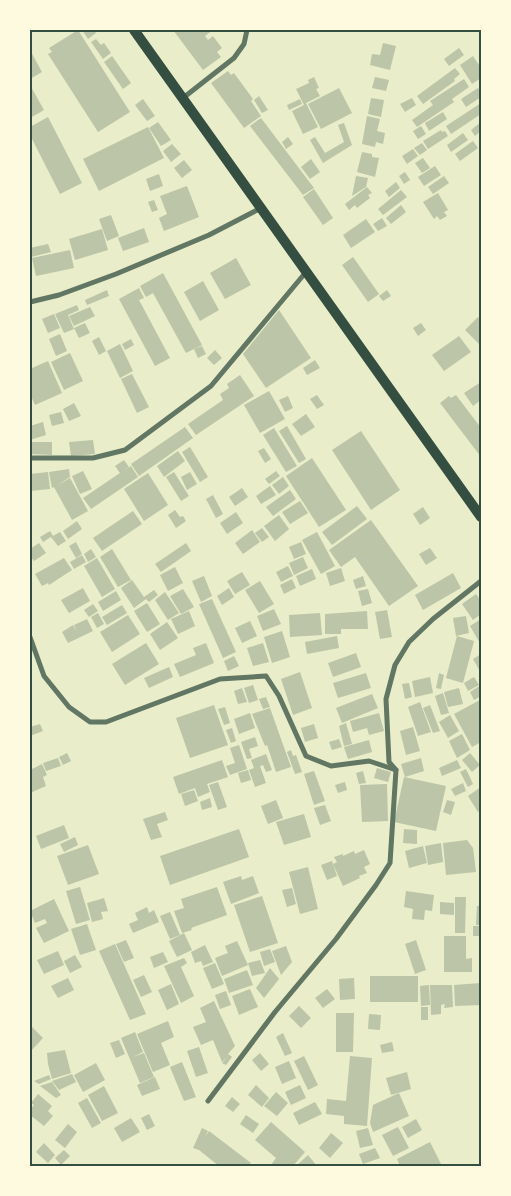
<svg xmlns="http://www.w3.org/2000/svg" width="511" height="1196" font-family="Arial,sans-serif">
	<rect width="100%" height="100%" fill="#e9edc9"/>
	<g fill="#bcc5a7">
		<path d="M78 30 130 112 98 132 48 54 52 52 49 48Z"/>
		<path d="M82 30H94L96 33 88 39Z"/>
		<path d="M173 30H213L205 36 208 40 213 36 222 48 217 52 221 57 203 70Z"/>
		<path d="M96 39 101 45 104 43 111 53 103 59 91 42Z"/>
		<path d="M383 43 396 46 390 70 370 65 372 54 380 55Z"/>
		<path d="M459 48 464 55 449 66 444 59Z"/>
		<path d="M30 50 42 72 30 79Z"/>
		<path d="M112 56 131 83 123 89 104 62Z"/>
		<path d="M473 56 481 68V78L472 84 460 65Z"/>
		<path d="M455 68 460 74 454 79 455 81 423 104 417 96Z"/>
		<path d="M228 71 231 75 234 73 253 99 251 101 261 116 244 128 211 83Z"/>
		<path d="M314 77 319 88 316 89 320 96 306 103 318 127 303 134 292 111 304 105 296 89 309 83 308 80Z"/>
		<path d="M375 77 389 80 386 91 372 88Z"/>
		<path d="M464 79 469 87 452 99 454 102 417 127 412 120 433 105 430 101Z"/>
		<path d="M30 85 44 110 30 118Z"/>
		<path d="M339 88 352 113 321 129 308 104Z"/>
		<path d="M478 88 481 93V97L466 107 461 99Z"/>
		<path d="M259 96 268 110 262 113 254 100Z"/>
		<path d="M371 98 384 100 381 117 368 114Z"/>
		<path d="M412 98 416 105 405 112 400 104Z"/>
		<path d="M143 99 155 116 147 121 135 105Z"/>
		<path d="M300 99 302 104 289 110 287 105Z"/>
		<path d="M481 103V114L451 134 446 126Z"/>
		<path d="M443 112 447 119 429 131 425 123Z"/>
		<path d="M367 116 380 119 377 131 385 133 383 144 376 142 375 147 362 144Z"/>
		<path d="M48 117 82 183 60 194 30 135V127Z"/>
		<path d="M261 118 314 188 303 195 250 126Z"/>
		<path d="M158 122 171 140 161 146 149 128Z"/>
		<path d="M481 122V131L475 136 471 130Z"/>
		<path d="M344 123 352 145 323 163 310 140 315 137 325 153 344 142 338 125Z"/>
		<path d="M421 126 426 134 418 139 413 131Z"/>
		<path d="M148 127 164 158 99 191 83 159Z"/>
		<path d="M441 130 442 132 445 131 448 136 428 149 423 141Z"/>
		<path d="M463 133 468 140 451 152 447 145Z"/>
		<path d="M288 137 293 144 286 149 282 142Z"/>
		<path d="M473 141 478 148 460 161 455 154Z"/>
		<path d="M422 143 427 150 420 155 414 148Z"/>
		<path d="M172 144 181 154 171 162 163 151Z"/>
		<path d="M413 149 418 156 407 164 402 156Z"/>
		<path d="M362 152 372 154V157L379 158 375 177 357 172Z"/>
		<path d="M423 158 430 168 422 173 415 163Z"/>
		<path d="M311 159 320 172 310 179 301 167Z"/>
		<path d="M184 160 192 170 182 178 174 168Z"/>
		<path d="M435 166 441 175 424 186 418 177Z"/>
		<path d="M405 172 410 180 404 184 399 176Z"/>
		<path d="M159 174 163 186 150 191 146 179Z"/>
		<path d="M356 176 368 178 366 187 352 196Z"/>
		<path d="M444 176 449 183 433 194 428 187Z"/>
		<path d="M396 182 400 188 389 197 385 191Z"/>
		<path d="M187 186 199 217 164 231 159 218 167 214 160 196Z"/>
		<path d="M367 187 372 193 368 195 370 198 357 208 355 205 349 210 345 204Z"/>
		<path d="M314 189 333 218 323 225 303 197Z"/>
		<path d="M401 190 407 197 383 215 378 209Z"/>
		<path d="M438 193 448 210 444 212 447 216 440 220 437 216 434 219 423 202Z"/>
		<path d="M154 200 158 210 152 212 148 202Z"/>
		<path d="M401 205 406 212 391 224 386 218Z"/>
		<path d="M111 215 119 236 107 241 99 219Z"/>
		<path d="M382 218 387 226 378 231 373 224Z"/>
		<path d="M366 219 375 232 351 248 343 235Z"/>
		<path d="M144 228 149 242 123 251 118 238Z"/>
		<path d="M102 229 108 250 75 260 69 239Z"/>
		<path d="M48 244 51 252 31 257 30 248Z"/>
		<path d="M70 250 74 268 36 276 32 258Z"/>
		<path d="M353 257 379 294 368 302 342 265Z"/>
		<path d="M236 258 251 285 225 299 210 273Z"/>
		<path d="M163 273 202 345 186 353 153 293 146 297 140 286Z"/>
		<path d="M203 281 219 310 200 321 184 292Z"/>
		<path d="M139 288 144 298 139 300 170 358 155 366 119 299Z"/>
		<path d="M107 290 109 296 87 305 85 300Z"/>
		<path d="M387 290 391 296 383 301 379 296Z"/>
		<path d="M77 305 79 310 68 315 74 329 64 333 55 314Z"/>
		<path d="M90 307 95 316 74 326 69 316Z"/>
		<path d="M279 310 311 358 266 388 243 354Z"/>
		<path d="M54 314 60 328 48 333 42 319Z"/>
		<path d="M478 317 481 320V346L465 330Z"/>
		<path d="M85 323 90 333 79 338 74 328Z"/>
		<path d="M421 323 426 330 418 336 413 328Z"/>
		<path d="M60 334 67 351 56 356 49 339Z"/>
		<path d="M459 336 471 352 444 371 432 355Z"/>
		<path d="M99 337 106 351 99 355 92 341Z"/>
		<path d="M131 339 134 345 125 350 122 344Z"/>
		<path d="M120 344 133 371 120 378 107 351Z"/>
		<path d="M202 346 206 354 198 358 194 349Z"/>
		<path d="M215 350 222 358 214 365 207 358Z"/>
		<path d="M70 353 83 381 64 390 51 362Z"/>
		<path d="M315 360 320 368 307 375 303 368Z"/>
		<path d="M48 361 62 393 35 405 30 394V369Z"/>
		<path d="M132 374 149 407 137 413 121 379Z"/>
		<path d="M240 375 254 396 196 435 188 424 223 400 220 394 229 388 227 384Z"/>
		<path d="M481 382V400L473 406 464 393Z"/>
		<path d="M269 391 285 419 260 433 244 405Z"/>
		<path d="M317 395 324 405 317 409 310 399Z"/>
		<path d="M456 395 481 428V457L440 403 449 396 451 398Z"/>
		<path d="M288 396 293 408 285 412 279 400Z"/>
		<path d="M74 403 81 416 69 421 63 409Z"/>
		<path d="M61 412 64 423 52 426 49 415Z"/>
		<path d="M306 414 315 427 301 436 292 424Z"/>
		<path d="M43 422 46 435 30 440V426Z"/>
		<path d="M287 426 306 459 299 463 279 431Z"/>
		<path d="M185 427 193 438 139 476 131 464Z"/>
		<path d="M274 428 297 466 286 472 263 435Z"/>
		<path d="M361 431 400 490 371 510 332 450Z"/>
		<path d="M93 440 95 454 71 456 69 442Z"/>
		<path d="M30 442H52V455L30 454Z"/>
		<path d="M190 447 208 477 200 482 182 452Z"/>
		<path d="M264 448 271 459 265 463 258 451Z"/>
		<path d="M178 451 185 461 164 477 157 466Z"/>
		<path d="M312 458 346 510 319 527 286 476Z"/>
		<path d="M124 460 129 467 122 472 131 466 138 477 91 509 83 498 120 473 115 466Z"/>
		<path d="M69 469 70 477 56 486 70 478 88 511 72 520 54 487 52 488 49 472Z"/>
		<path d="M83 471 92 489 80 494 72 476Z"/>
		<path d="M276 471 280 476 269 484 265 479Z"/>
		<path d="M48 472 50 489 30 491V474Z"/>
		<path d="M174 472 189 496 181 501 166 477Z"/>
		<path d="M190 472 197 484 187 490 181 477Z"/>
		<path d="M148 473 168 505 144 521 124 489Z"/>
		<path d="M283 477 289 486 279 494 272 485Z"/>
		<path d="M270 486 276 495 261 504 256 496Z"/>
		<path d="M242 488 248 497 235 506 229 497Z"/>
		<path d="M290 490 296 499 273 516 266 507Z"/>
		<path d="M213 495 223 514 216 518 206 499Z"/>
		<path d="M300 501 308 513 290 524 282 512Z"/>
		<path d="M357 506 367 519 332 545 322 532Z"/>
		<path d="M423 507 430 518 420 525 413 514Z"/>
		<path d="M175 510 180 517 183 516 186 521 176 528 168 515Z"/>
		<path d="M133 511 142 524 102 551 93 538Z"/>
		<path d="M236 512 243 523 227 534 220 523Z"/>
		<path d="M279 515 289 529 275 541 264 526Z"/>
		<path d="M371 520 418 586 389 606 355 557 341 567 329 550Z"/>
		<path d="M77 521 82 529 68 539 63 531Z"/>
		<path d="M262 528 269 537 262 542 255 533Z"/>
		<path d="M252 530 260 542 243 554 235 543Z"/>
		<path d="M50 531 53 536 60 532 66 541 58 546 51 537 43 542 40 537Z"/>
		<path d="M317 532 335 566 321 574 302 540Z"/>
		<path d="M76 542 82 554 76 558 69 546Z"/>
		<path d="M301 542 306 554 294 559 289 547Z"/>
		<path d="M39 543 46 553 34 561 30 556V549Z"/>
		<path d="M186 543 191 551 161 572 155 564Z"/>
		<path d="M430 548 437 558 426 565 419 554Z"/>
		<path d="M91 549 96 557 88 562 84 554Z"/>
		<path d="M112 549 131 580 118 587 100 557Z"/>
		<path d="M82 555 86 562 74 569 70 562Z"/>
		<path d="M303 557 308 568 294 575 289 563Z"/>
		<path d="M64 558 72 570 49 585 48 583 42 586 35 574Z"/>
		<path d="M97 558 115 589 102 597 84 566Z"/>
		<path d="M288 566 293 576 281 582 276 572Z"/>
		<path d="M175 567 183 583 168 591 160 575Z"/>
		<path d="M341 568 345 581 330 586 326 573Z"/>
		<path d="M312 569 316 579 300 586 296 576Z"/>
		<path d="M242 572 250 585 235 594 227 581Z"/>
		<path d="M453 573 461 588 423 610 415 595Z"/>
		<path d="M204 576 212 596 201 602 192 581Z"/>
		<path d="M363 576 366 586 356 589 353 580Z"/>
		<path d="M292 579 296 588 284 594 280 585Z"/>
		<path d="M132 580 144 597 154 590 158 595 149 602 146 599 134 608 121 588Z"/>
		<path d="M260 581 274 604 259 613 245 590Z"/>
		<path d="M83 588 90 601 69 613 61 600Z"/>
		<path d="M229 588 234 597 222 605 217 596Z"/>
		<path d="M183 589 194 607 181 614 170 596Z"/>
		<path d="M368 589 372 603 362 606 358 591Z"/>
		<path d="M116 591 121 600 103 611 98 602Z"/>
		<path d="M165 592 179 613 168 620 155 600Z"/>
		<path d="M476 594 481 601V614L473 620 462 604Z"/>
		<path d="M212 599 236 652 223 658 199 604Z"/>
		<path d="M147 603 160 624 147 632 134 611Z"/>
		<path d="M93 604 98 611 89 617 84 610Z"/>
		<path d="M122 605 127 613 107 625 102 617Z"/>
		<path d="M274 609 281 624 263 631 257 616Z"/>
		<path d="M387 610 392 637 380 639 375 612Z"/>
		<path d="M189 611 195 626 178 634 171 619Z"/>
		<path d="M367 611 368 629H341V634H325V614Z"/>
		<path d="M98 613 104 624 97 628 91 617Z"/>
		<path d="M320 613 322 635 290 637 289 615Z"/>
		<path d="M128 615 140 634 112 652 100 632Z"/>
		<path d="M466 616 469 633 456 636 453 618Z"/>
		<path d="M87 619 93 631 68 643 62 632 73 625 77 632 74 625Z"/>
		<path d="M481 619V645L470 626Z"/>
		<path d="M250 621 257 636 242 643 235 628Z"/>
		<path d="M167 622 178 638 160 650 150 634Z"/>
		<path d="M282 631 290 657 272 663 264 637Z"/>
		<path d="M337 636 339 648 307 654 305 642Z"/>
		<path d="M457 636 474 641 463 683 446 678Z"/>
		<path d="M146 643 159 664 125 685 112 664Z"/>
		<path d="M206 643 214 663 180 677 174 664 196 655 193 648Z"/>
		<path d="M263 643 269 662 253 666 247 648Z"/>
		<path d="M356 653 361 667 333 677 328 663Z"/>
		<path d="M481 654V673L473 659Z"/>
		<path d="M234 656 239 666 228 671 224 661Z"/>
		<path d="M169 667 173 677 149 688 144 678Z"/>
		<path d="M300 672 312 708 293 715 281 679Z"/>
		<path d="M366 673 371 688 338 698 333 683Z"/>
		<path d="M439 673 444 675 441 689 436 688Z"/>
		<path d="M430 677 433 693 415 697 412 681Z"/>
		<path d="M474 677 479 685 468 691 464 683Z"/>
		<path d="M409 683 412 697 405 699 402 684Z"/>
		<path d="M253 685 258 700 249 703 244 688Z"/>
		<path d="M481 685V696L474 700 470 692Z"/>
		<path d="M242 688 247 702 238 704 234 691Z"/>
		<path d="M459 688 463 704 448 707 444 692Z"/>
		<path d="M443 693 449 713 441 715 435 696Z"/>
		<path d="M372 694 378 708 342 723 336 708Z"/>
		<path d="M266 697 270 707 263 709 259 699Z"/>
		<path d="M480 700 481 742 472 747 454 714Z"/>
		<path d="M420 702 431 732 418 736 408 707Z"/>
		<path d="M214 705 228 745 190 758 176 718Z"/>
		<path d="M430 705 440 731 433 733 423 708Z"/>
		<path d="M225 707 230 723 224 725 218 709Z"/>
		<path d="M270 708 291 767 276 772 267 745 265 746 252 714Z"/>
		<path d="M250 713 255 728 239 734 234 719Z"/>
		<path d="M379 713 384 731 369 735 367 728 353 732 350 721Z"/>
		<path d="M450 715 459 731 448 738 439 722Z"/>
		<path d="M346 723 352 744 344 746 339 726Z"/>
		<path d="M40 724 43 731 30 736V727Z"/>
		<path d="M314 724 318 738 305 742 301 728Z"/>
		<path d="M413 727 420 751 406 755 400 731Z"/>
		<path d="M232 728 236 741 231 743 226 730Z"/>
		<path d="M462 734 470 750 457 758 449 741Z"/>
		<path d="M255 737 258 746 249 749 252 758 247 759 241 742Z"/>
		<path d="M339 739 342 747 332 750 329 742Z"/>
		<path d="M369 740 372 752 348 759 344 747Z"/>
		<path d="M239 745 247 769 230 775 226 766 235 763 230 748Z"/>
		<path d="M291 750 293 756 296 755 302 772 295 774 287 752Z"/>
		<path d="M67 753 71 761 63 765 59 757Z"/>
		<path d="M470 753 480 765 472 772 462 760Z"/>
		<path d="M266 754 272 770 266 772 263 765 260 766 266 783 255 787 249 770 254 768 251 760Z"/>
		<path d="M58 758 61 766 46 771 43 763Z"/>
		<path d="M421 758 424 771 405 777 401 764Z"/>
		<path d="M222 760 228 777 207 784 210 792 198 797 195 788 179 794 173 777Z"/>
		<path d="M457 760 461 768 442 776 439 768Z"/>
		<path d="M42 764 47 775 43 777 46 786 30 793V772L32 771V769Z"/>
		<path d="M377 768 391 772 388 782 374 778Z"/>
		<path d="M466 769 473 784 468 787 460 772Z"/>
		<path d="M248 770 251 780 241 783 238 773Z"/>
		<path d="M314 771 325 801 314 805 304 774Z"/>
		<path d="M363 771 366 783 359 784 356 773Z"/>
		<path d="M404 777 446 786 436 831 394 822Z"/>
		<path d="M218 782 227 807 218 810 209 785Z"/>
		<path d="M345 782 347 790 338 793 335 785Z"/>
		<path d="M463 783 466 791 455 796 451 789Z"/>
		<path d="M387 784 388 821 362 822 360 785Z"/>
		<path d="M481 787V810L478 812 468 796Z"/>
		<path d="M194 790 198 801 185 806 181 794Z"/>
		<path d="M210 798 212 807 202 810 200 802Z"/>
		<path d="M276 800 283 818 268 824 261 806Z"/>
		<path d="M447 800 455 802 451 815 443 812Z"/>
		<path d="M325 805 331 821 320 825 314 808Z"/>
		<path d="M165 812 168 820 157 824 162 837 151 840 143 819Z"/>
		<path d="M304 814 311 837 284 845 276 822Z"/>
		<path d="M64 825 69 838 41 849 36 836Z"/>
		<path d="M239 829 249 857 170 885 160 856Z"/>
		<path d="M404 829 417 830V844L403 843Z"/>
		<path d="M75 837 78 845 64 852 60 844Z"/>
		<path d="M467 840 473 848 476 872 446 875 443 843Z"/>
		<path d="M441 843 443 862 428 865 425 846Z"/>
		<path d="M88 845 99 874 68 885 57 856Z"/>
		<path d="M423 846 427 863 409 868 405 851Z"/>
		<path d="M364 850 370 864 364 867 367 873 359 876 360 878 343 886 333 864 337 862 334 857 343 854V856L354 851 355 854Z"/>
		<path d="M332 861 337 876 327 880 321 865Z"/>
		<path d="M308 867 318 909 300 914 289 872Z"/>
		<path d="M241 876 242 880 253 876 259 893 231 904 223 882Z"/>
		<path d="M80 887 90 920 76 924 66 891Z"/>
		<path d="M217 887 227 915 191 928 192 930 182 933 174 911 184 908 181 899Z"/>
		<path d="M292 888 296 904 287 907 282 890Z"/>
		<path d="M406 891 434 895 432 911 425 910 424 920 412 919 413 909 404 907Z"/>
		<path d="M262 896 278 943 250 952 234 905Z"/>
		<path d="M455 897H466L465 933H455Z"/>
		<path d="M104 898 108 911 101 912 103 919 92 922 87 903Z"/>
		<path d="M54 899 69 931 44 943 36 928 47 923 45 919 35 923 30 911Z"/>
		<path d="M440 902 454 903V915L440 914Z"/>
		<path d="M477 906H481V925H476Z"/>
		<path d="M147 907 149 913 154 910 159 922 133 933 129 924 138 920 135 913Z"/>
		<path d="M170 912 180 935 170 939 160 916Z"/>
		<path d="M87 924 96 950 80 955 71 929Z"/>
		<rect x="473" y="926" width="8" height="10"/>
		<path d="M184 933 192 950 177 957 169 941Z"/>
		<path d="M444 936H466V959L472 958V972H444Z"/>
		<path d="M126 940 134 958 124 962 116 944Z"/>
		<path d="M416 940 426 970 415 974 405 944Z"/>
		<path d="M237 941 248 965 222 976 215 958 228 953 225 946Z"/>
		<path d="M115 944 146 1014 130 1020 99 951Z"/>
		<path d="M205 945 213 962 203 966 201 961 195 963 191 952Z"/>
		<path d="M286 946 292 962 281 975 272 951Z"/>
		<path d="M270 949 275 962 264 966 260 952Z"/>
		<path d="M58 951 64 965 44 974 37 960Z"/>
		<path d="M163 952 168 962 154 968 150 957Z"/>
		<path d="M75 955 82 967 70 973 64 961Z"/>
		<path d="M184 958 187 963 181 967 194 996 181 1003 164 966Z"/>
		<path d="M260 960 265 973 252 976 248 963Z"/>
		<path d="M215 963 224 984 212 989 203 968Z"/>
		<path d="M270 968 279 979 264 998 256 988Z"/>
		<path d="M247 970 253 985 229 993 224 979Z"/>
		<path d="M144 975 152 992 141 997 133 980Z"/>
		<rect x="370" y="976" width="48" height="26"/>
		<path d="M68 978 74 990 58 998 51 986Z"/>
		<path d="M354 978 355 999 340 1000 339 979Z"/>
		<path d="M481 983V1005L455 1006 454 985Z"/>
		<path d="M171 984 179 1004 167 1010 158 990Z"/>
		<path d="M429 985 430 1005 421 1006 420 986Z"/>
		<path d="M430 985H452L453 1007 444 1008 445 1004 441 1005V1014L431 1015Z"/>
		<path d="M250 989 258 1007 239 1015 232 996Z"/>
		<path d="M327 989 335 999 323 1008 315 998Z"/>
		<path d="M226 991 231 1005 220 1009 215 995Z"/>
		<path d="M214 1001 235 1046 228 1054 232 1057 226 1065 222 1063 228 1056 222 1062 213 1040 201 1045 193 1027 206 1022 200 1008Z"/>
		<path d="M299 1006 311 1018 301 1028 289 1016Z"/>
		<rect x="421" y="1007" width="7" height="13"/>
		<path d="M336 1013H354L353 1052H336Z"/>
		<path d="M369 1014 381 1015 380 1030 368 1029Z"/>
		<path d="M168 1021 174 1037 161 1043 170 1065 153 1072 137 1034Z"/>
		<path d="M30 1025 43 1038 30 1052Z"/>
		<path d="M135 1032 143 1052 133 1057 144 1053 154 1077 140 1083 121 1038Z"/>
		<path d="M283 1033 292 1053 285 1056 276 1037Z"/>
		<path d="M119 1040 125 1054 116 1058 110 1043Z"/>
		<path d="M392 1042 394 1051 382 1053 380 1045Z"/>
		<path d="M199 1047 208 1073 196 1077 187 1051Z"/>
		<path d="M65 1050 71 1073 52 1079 48 1064 47 1053Z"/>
		<path d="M260 1053 269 1064 261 1071 252 1060Z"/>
		<path d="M304 1056 318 1085 308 1090 294 1061Z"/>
		<path d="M350 1056 372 1058 367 1126 344 1124V1116L326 1114 327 1099 346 1101Z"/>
		<path d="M289 1061 296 1078 282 1084 275 1067Z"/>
		<path d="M182 1062 196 1097 184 1101 170 1067Z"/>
		<path d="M96 1063 105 1080 83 1092 74 1075Z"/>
		<path d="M407 1072 411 1089 391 1095 386 1078Z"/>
		<path d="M72 1074 76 1082 59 1090 52 1081Z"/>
		<path d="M49 1075 51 1079 39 1084 34 1081Z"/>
		<path d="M155 1077 160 1089 142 1096 137 1085Z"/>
		<path d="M52 1082 61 1095 56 1098 40 1086Z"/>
		<path d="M256 1085 269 1098 262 1107 248 1095Z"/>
		<path d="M300 1085 306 1098 291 1105 285 1092Z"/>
		<path d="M104 1086 118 1113 102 1121 88 1095Z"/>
		<path d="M276 1092 288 1103 277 1116 264 1106Z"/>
		<path d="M399 1093 409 1116 373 1132 370 1123 373 1105Z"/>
		<path d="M38 1094 52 1106 48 1111 53 1116 44 1126 30 1115V1110L34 1105 31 1103Z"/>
		<path d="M232 1097 240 1104 233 1112 225 1106Z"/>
		<path d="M87 1098 101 1123 92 1128 78 1103Z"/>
		<path d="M315 1102 322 1114 299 1125 293 1113Z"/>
		<path d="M149 1114 155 1126 147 1130 141 1118Z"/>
		<path d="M246 1115 259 1124 253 1133 240 1124Z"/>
		<path d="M131 1118 140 1132 122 1142 114 1128Z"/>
		<path d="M416 1119 422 1130 408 1138 402 1127Z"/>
		<path d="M271 1122 305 1152 293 1166H273L271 1165 276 1158 255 1140Z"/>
		<path d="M68 1124 77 1132 65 1148 55 1140Z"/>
		<path d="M398 1127 409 1148 393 1156 382 1135Z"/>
		<path d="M202 1128 208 1131 205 1137 209 1131 251 1163 248 1166H219L199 1150 193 1148Z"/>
		<path d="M368 1128 373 1145 360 1148 356 1131Z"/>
		<path d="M331 1133 343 1143 330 1158 319 1148Z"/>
		<path d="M430 1142 442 1166H400L397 1159Z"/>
		<path d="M44 1143 55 1155 48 1163 36 1152Z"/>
		<path d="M375 1148 380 1158 363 1164 359 1154Z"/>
		<path d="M64 1150 70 1156 61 1165 55 1158Z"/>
		<path d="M308 1155 317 1166H296Z"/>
	</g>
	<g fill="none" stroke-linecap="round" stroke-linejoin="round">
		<g stroke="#617663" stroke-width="5">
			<path d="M183 98 234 58 244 44 247 30"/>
			<path d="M30 302 59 295 116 274 209 235 261 208"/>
			<path d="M30 458H93L125 450 211 386 306 272"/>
			<path d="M30 637 44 676 69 707 90 722H106L220 679 266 676 279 696 306 756 331 766 369 761 396 770"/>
			<path d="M208 1101 275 1012 336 939 376 885 390 863 396 770 389 762 386 699 395 665 409 642 433 619 481 581"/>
		</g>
		<path stroke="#344e41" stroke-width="10" d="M134 30 481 517"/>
	</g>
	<rect width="511" height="1196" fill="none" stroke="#fefae0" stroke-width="62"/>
	<rect x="31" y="31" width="449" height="1134" fill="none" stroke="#344e41" stroke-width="2"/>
</svg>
